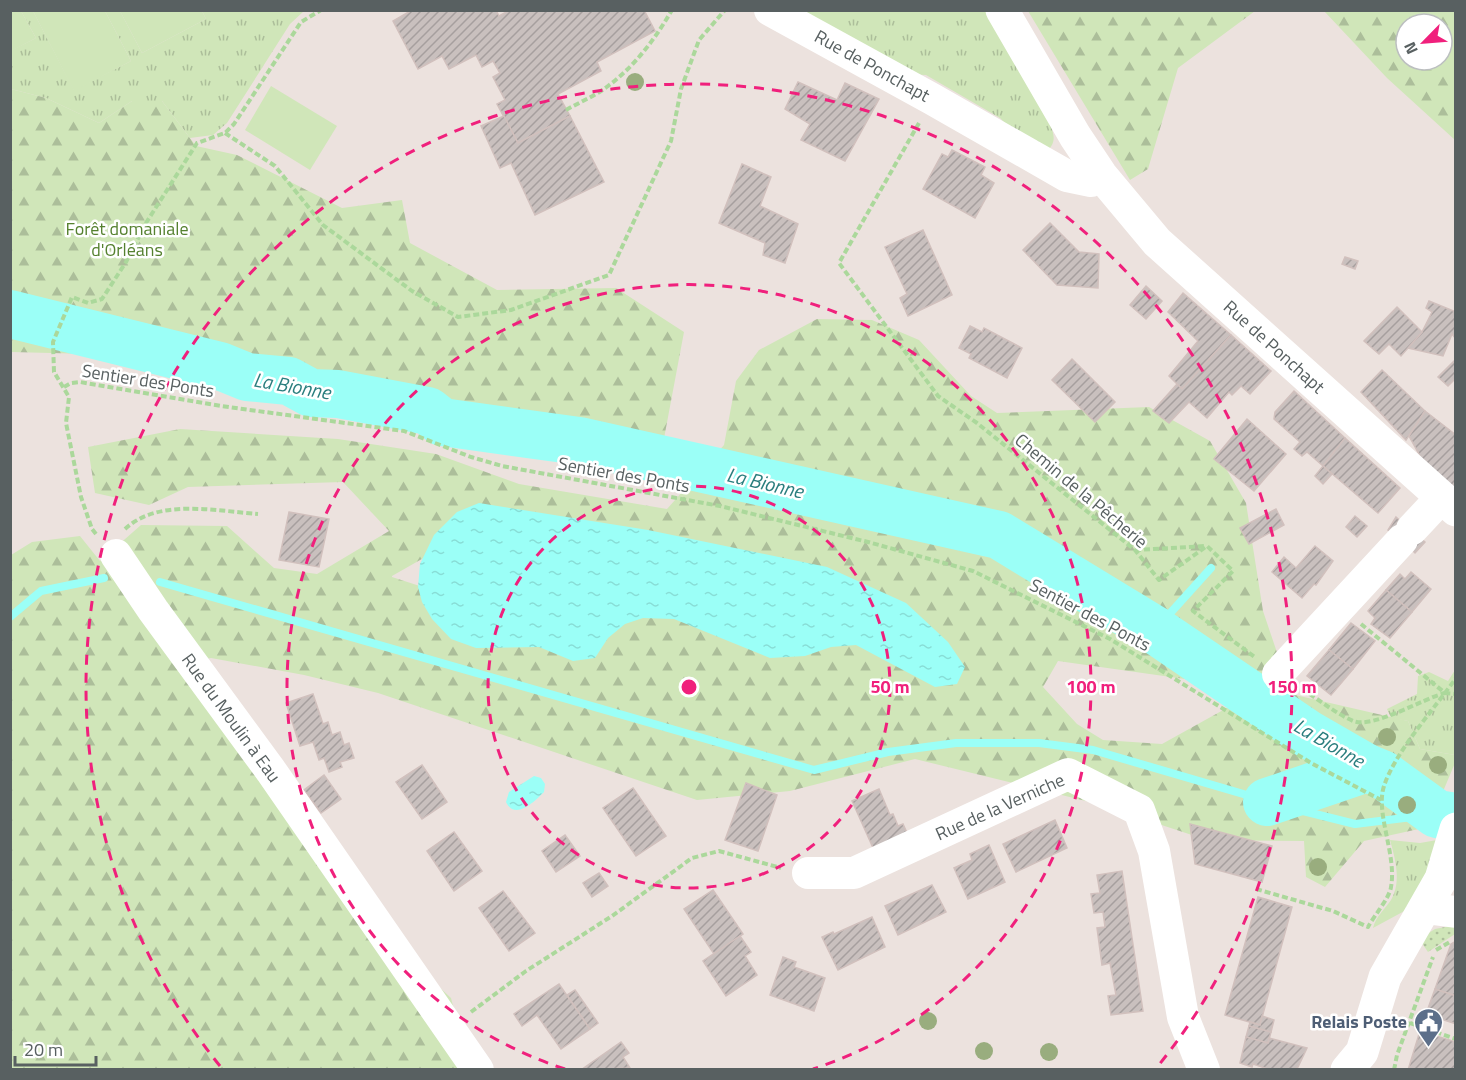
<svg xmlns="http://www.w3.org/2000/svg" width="1466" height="1080" font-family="'Titillium Web',sans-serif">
	<defs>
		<pattern id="grass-tufts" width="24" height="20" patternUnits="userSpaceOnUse" patternTransform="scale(1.5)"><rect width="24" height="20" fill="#d0e6b9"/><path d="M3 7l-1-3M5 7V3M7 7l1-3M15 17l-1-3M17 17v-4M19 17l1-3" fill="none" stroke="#acbe9a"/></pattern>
		<pattern id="forest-firs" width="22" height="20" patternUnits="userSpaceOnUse" patternTransform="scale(1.5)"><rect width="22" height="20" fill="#d0e6b9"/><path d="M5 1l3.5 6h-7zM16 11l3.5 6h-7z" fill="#acbe9a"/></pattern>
		<pattern id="garden-dots" width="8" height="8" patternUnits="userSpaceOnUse" patternTransform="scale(1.5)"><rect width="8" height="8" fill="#d0e6b9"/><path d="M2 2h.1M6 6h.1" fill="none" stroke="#acbe9a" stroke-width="1.8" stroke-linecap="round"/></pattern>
		<pattern id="water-ripples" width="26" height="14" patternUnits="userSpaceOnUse" patternTransform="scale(1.5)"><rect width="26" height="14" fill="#9bfff7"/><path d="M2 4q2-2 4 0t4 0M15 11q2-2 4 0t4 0" fill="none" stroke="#88ddd6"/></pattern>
		<pattern id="building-hatch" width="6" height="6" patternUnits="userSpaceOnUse" patternTransform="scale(1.5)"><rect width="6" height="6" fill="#c9c0be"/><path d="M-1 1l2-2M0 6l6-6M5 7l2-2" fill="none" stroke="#a69f9e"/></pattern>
	</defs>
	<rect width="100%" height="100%" fill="#ece2de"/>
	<g fill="url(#grass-tufts)">
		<path d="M21 11H33L74 90 131 61 105 11H120L142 53 206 19 202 11H304L290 24 227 123 213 135 190 138 162 101H132L99 123 46 98 11 89 10 51 36 38Z"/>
		<path d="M782 11H988L1049 120C1053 133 1058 141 1047 151L1023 142 1000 118 926 75 904 74Z"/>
		<path d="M1455 670V755L1420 749 1408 721 1391 718 1387 709 1417 694 1418 676 1429 672 1448 681Z"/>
		<path d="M1390 840 1420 843 1437 840 1440 842 1410 908 1373 928C1376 916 1385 909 1391 900 1402 882 1395 858 1390 840Z"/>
	</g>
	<g fill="url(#forest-firs)" fill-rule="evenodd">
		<path d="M1028 11H1255L1178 68 1148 169 1130 180Z"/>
		<path d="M1324 11H1455V140L1387 78ZM1406 24H1442V60H1406Z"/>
		<path d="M11 89 46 98 99 123 132 101H162L196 146 237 155 342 208 402 200 410 243 497 290 616 288 684 332 656 481 380 392 170 356 11 352Z"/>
		<path d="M817 319 872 320 919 340 971 396 997 413 1149 407 1210 441 1246 503 1263 611 1291 694 1408 721 1420 749 1455 755V763L1428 827 1364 841 1325 887 1306 877 1304 841 1207 840 1098 804 915 759 790 791 697 800 378 693 304 675 211 658 206 659 423 972 451 998 470 1069 11 1070V555L32 542 80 536 100 561 141 525 227 526 274 568 317 574 389 531 343 482 188 487 149 505 95 493 88 447 180 429 338 439 436 454 519 484 667 509 724 445 736 381 759 350ZM478 527 429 589 392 577V576ZM1058 661 1206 682 1234 704 1162 744 1103 740 1077 724 1043 687Z"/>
	</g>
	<g fill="#d0e6b9">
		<path d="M11 10 21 11 36 38 11 51Z"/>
		<path d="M33 11H105L131 61 74 91Z"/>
		<path d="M120 11H202L206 19 142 53Z"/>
		<path d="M271 86 337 126 310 170 245 130Z"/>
	</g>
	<path fill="url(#garden-dots)" d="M1455 925V934L1428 952 1419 939 1435 929Z"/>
	<g fill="url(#water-ripples)">
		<path d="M479 503 648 530 827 567 906 603 948 642 965 667 957 684 935 687 856 645 831 647 805 656 770 658 674 619 643 618 625 624 608 638 595 658 573 661 539 647 476 648 451 639 432 619 422 602 418 587 420 564 434 535 457 512Z"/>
		<path d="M534 776 541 778 545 784 544 792C535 801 515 821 506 802L509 792Z"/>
	</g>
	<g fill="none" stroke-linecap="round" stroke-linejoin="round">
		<g stroke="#9bfff7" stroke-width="8">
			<path d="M160 582 814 770 888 752 956 743H1039L1093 750 1291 808 1355 824 1437 814"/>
			<path d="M10 617 41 591 104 578"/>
			<path d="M1155 630 1211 568"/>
		</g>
		<g stroke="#9bfff7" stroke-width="48">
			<path d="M10 314 220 366 247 377 289 381 311 393 338 394 428 411 442 422 579 441 999 535 1155 630 1308 734 1367 768 1382 774 1437 814 1456 817"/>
			<path d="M1267 802 1367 768"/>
		</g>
	</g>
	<g fill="url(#building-hatch)" stroke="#d1c0bd" stroke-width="1.5">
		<path d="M412 10H496L499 16 510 10H644L655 31 597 62 601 71 558 94 570 116 518 143 497 104 505 100 493 77 500 73 493 61 482 67 476 55 449 69 442 56 418 69 393 21Z"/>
		<path d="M798 82 837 100 845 83 879 99 845 161 801 140 810 124 785 109Z"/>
		<path d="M504 116 518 143 570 116 604 182 535 215 511 163 500 168 481 126Z"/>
		<path d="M952 150 985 167 981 175 994 183 975 218 923 189 942 154 948 157Z"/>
		<path d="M742 164 771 177 760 206 798 224 785 263 763 255 765 243 719 223Z"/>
		<path d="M1050 223 1079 252 1099 254 1098 288 1057 285 1023 250Z"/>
		<path d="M923 230 952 295 908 316 900 298 907 294 885 247Z"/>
		<path d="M1345 257 1358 261 1355 269 1342 264Z"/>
		<path d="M1146 286 1162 301 1146 319 1130 305Z"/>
		<path d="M1183 293 1231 335 1182 389 1169 376 1198 341 1168 312Z"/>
		<path d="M1429 301 1456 312V339L1452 334 1443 356 1408 348 1422 332 1432 312 1426 308Z"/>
		<path d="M1397 307 1422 332 1401 356 1389 344 1379 354 1364 341Z"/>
		<path d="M970 326 982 332 984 328 1022 348 1007 378 969 358 971 354 959 348Z"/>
		<path d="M1231 335 1271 371 1250 394 1241 386 1232 395 1229 392 1207 418 1189 402 1169 423 1153 411 1177 384 1182 389Z"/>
		<path d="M1072 359 1115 402 1095 422 1052 380Z"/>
		<path d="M1456 359V378L1448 386 1438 377Z"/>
		<path d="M1382 370 1425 411 1406 440 1361 392Z"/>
		<path d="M1294 391 1345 438 1323 466 1307 452 1302 456 1294 449 1300 442 1274 419 1275 412Z"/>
		<path d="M1425 411 1456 435V490L1420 461V456L1409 436Z"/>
		<path d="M1247 419 1286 454 1254 491 1214 459Z"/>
		<path d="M1345 438 1400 488 1378 513 1323 466Z"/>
		<path d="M1323 466 1332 474 1323 484 1315 476Z"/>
		<path d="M1276 509 1284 525 1249 544 1240 528Z"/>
		<path d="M289 512 329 519 319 567 279 560Z"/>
		<path d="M1355 516 1367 526 1357 537 1346 527Z"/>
		<path d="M1396 517 1425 542 1415 553 1402 540 1388 530Z"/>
		<path d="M1315 546 1333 561 1316 585 1314 584 1302 598 1272 572 1284 557 1296 568Z"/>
		<path d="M1411 572 1431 589 1412 612 1386 590 1400 574 1405 579Z"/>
		<path d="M1386 590 1412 612 1390 638 1371 624 1375 618 1368 611Z"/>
		<path d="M1351 623 1375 641 1353 669 1329 650Z"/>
		<path d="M1329 650 1353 669 1331 695 1307 676Z"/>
		<path d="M313 694 323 724 328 722 332 735 340 732 344 745 349 743 354 758 340 762 342 767 329 772 324 758 319 760 313 742 300 746 286 703Z"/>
		<path d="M422 765 447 802 422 819 396 782Z"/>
		<path d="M324 775 341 799 321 813 304 790Z"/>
		<path d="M746 783 777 795 758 851 725 840Z"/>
		<path d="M633 788 666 836 636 856 603 808Z"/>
		<path d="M879 789 890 815 893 814 898 826 903 824 908 835 874 850 852 801Z"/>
		<path d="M1055 820 1067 848 1016 872 1003 844Z"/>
		<path d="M1190 824 1272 846 1262 882 1195 864Z"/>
		<path d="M454 832 482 871 454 891 427 851Z"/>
		<path d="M565 835 580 856 556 872 542 851Z"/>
		<path d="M989 845 1005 882 968 899 954 868 972 860 970 854Z"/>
		<path d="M1122 871 1143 1011 1111 1015 1108 996 1116 995 1110 963 1102 965 1097 928 1105 927 1103 912 1094 913 1091 894 1100 893 1097 875Z"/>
		<path d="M599 873 608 886 592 897 583 883Z"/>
		<path d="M932 885 946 912 898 935 885 906Z"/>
		<path d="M713 890 743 934 714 954 684 909Z"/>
		<path d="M503 891 535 933 509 951 479 908Z"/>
		<path d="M1258 897 1292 907 1260 1025 1225 1015Z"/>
		<path d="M872 917 885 947 838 970 822 937 833 932 834 934Z"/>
		<path d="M740 936 751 952 745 956 757 975 726 996 703 961Z"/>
		<path d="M1456 941V996L1435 989 1451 944Z"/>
		<path d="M783 957 796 962 794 967 825 978 814 1011 770 995Z"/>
		<path d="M559 984 590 1029 561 1049 537 1015 522 1026 514 1014Z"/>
		<path d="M1435 989 1456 996V1024L1426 1014Z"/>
		<path d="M575 990 598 1023 590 1029 567 995Z"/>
		<path d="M1262 1016 1274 1020 1271 1032 1249 1026 1250 1022 1260 1025Z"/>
		<path d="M1249 1026 1271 1032 1268 1043 1246 1037Z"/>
		<path d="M1420 1031 1456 1042V1070H1408Z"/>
		<path d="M1246 1037 1268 1043 1269 1038 1307 1048 1298 1067 1295 1070H1271L1253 1064 1252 1067 1240 1063Z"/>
		<path d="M621 1042 629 1053 623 1057 630 1068 581 1070Z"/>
	</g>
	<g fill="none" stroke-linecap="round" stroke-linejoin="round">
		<g stroke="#abd89b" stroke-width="4" stroke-dasharray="6 3" stroke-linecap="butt">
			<path d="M566 110C580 102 595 96 608 86 635 66 655 39 672 10"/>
			<path d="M919 123 839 263 938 396 977 423 1135 550 1159 580 1207 546 1233 571 1193 611 1256 658"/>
			<path d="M225 133 275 166 323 225 412 291 458 317 511 310 609 275 671 141 681 89 699 40 725 10"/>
			<path d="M64 387 71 383 80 382 221 406 404 431 471 457 502 466 720 506 868 542 973 571 1110 639 1311 763 1381 800"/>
			<path d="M125 529C158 498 216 511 258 514"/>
			<path d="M96 534 92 529 81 497 66 423 69 397 54 372 53 342 72 297 88 303 102 299 126 262 146 223 197 143 225 133 234 124 301 22 321 10"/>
			<path d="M1135 550 1206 546"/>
			<path d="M1361 624 1445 693 1456 694"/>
			<path d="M1302 689C1318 699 1335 713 1353 721 1373 729 1422 699 1445 693"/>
			<path d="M1256 889 1333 911 1368 927C1374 916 1390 897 1391 887 1397 855 1375 813 1384 786 1395 752 1435 708 1456 678"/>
			<path d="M1436 950 1450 942"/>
			<path d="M471 1012 526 971 612 916 692 858 719 851 781 868"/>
			<path d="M1410 1023 1456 1039"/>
			<path d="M1394 1070 1397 1055 1433 957"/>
		</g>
		<g stroke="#fff" stroke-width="32">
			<path d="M770 10 932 99 1067 176 1091 181 1101 175"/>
			<path d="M1412 529 1441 498"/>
			<path d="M116 555 153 610 271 771 478 1070"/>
			<path d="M1278 674 1402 540"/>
			<path d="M808 873H854L1068 774 1139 810 1154 851 1183 1017 1204 1070"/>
			<path d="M1425 908 1456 912"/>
		</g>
		<g stroke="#fff" stroke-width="33">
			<path d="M1002 10 1075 136 1101 175 1157 242 1456 510"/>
			<path d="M1347 1070 1362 1052 1385 977 1441 879 1456 829"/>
		</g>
	</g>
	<g fill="#99ad7e">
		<circle cx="635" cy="82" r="9"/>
		<circle cx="1387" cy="737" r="9"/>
		<circle cx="1438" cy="765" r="9"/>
		<circle cx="1407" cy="805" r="9"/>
		<circle cx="1318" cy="867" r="9"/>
		<circle cx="928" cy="1021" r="9"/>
		<circle cx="984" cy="1051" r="9"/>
		<circle cx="1049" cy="1052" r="9"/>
	</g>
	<g fill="none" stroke="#f0207c" stroke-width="3" stroke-dasharray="10 8">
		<circle cx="689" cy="687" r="201"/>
		<path d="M565 1069A402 402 0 1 1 813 1069"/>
		<path d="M220 1066A603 603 0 1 1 1158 1066"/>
	</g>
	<defs>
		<symbol id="civic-pin" viewBox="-11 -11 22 30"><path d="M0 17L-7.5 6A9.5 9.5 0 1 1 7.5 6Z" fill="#5c6f8a" stroke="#fff"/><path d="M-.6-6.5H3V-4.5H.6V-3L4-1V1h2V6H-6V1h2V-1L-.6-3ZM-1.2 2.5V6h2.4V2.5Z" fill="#fff"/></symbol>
	</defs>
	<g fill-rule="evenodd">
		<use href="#civic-pin" x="1412" y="1006" width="33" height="45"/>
	</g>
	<g text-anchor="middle" stroke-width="5" stroke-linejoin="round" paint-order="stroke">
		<g font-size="18" fill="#586061" stroke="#fff">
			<text transform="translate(872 66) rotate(29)" y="6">Rue de Ponchapt</text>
			<text transform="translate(1274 347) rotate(42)" y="6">Rue de Ponchapt</text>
			<text transform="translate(148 381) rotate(9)" y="6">Sentier des Ponts</text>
			<text transform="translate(624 475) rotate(10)" y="6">Sentier des Ponts</text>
			<text transform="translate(1081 491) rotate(40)" y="6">Chemin de la Pêcherie</text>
			<text transform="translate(1090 615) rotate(28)" y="6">Sentier des Ponts</text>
			<text transform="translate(231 718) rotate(54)" y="6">Rue du Moulin à Eau</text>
			<text transform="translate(1000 807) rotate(-24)" y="6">Rue de la Verniche</text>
		</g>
		<g font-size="18" fill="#55812f" stroke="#fff">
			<text x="127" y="235">Forêt domaniale<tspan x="127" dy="21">d'Orléans</tspan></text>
		</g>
		<g font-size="18" font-weight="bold" fill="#4e5e75" stroke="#fff" text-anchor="end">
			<text x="1407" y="1028">Relais Poste</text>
		</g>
		<g font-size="20" font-style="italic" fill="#2a7e7e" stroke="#fff">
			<text transform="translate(292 386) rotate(10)" y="7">La Bionne</text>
			<text transform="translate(765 483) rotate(13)" y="7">La Bionne</text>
			<text transform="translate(1329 743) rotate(30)" y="7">La Bionne</text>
		</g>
	</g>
	<circle cx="689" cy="687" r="9" fill="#f0207c" stroke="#fff" stroke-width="3"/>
	<g font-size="18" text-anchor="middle" font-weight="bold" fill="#f0207c" stroke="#fff" stroke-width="5" stroke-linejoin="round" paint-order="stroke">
		<text x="890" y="693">50 m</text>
		<text x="1091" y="693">100 m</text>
		<text x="1292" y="693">150 m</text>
	</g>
	<rect width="1466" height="1080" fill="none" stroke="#586061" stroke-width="24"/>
	<g transform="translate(1424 42) rotate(245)"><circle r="28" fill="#ffffff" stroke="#bcbfc0" stroke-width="1.5"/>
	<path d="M0-4.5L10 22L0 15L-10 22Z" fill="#f0207c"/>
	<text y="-9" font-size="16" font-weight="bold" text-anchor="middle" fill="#586061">N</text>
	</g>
	<path d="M15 1056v9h81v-9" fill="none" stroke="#586061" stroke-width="3"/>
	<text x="24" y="1056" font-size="18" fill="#586061" stroke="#ffffff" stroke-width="4.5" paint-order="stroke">20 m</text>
</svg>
